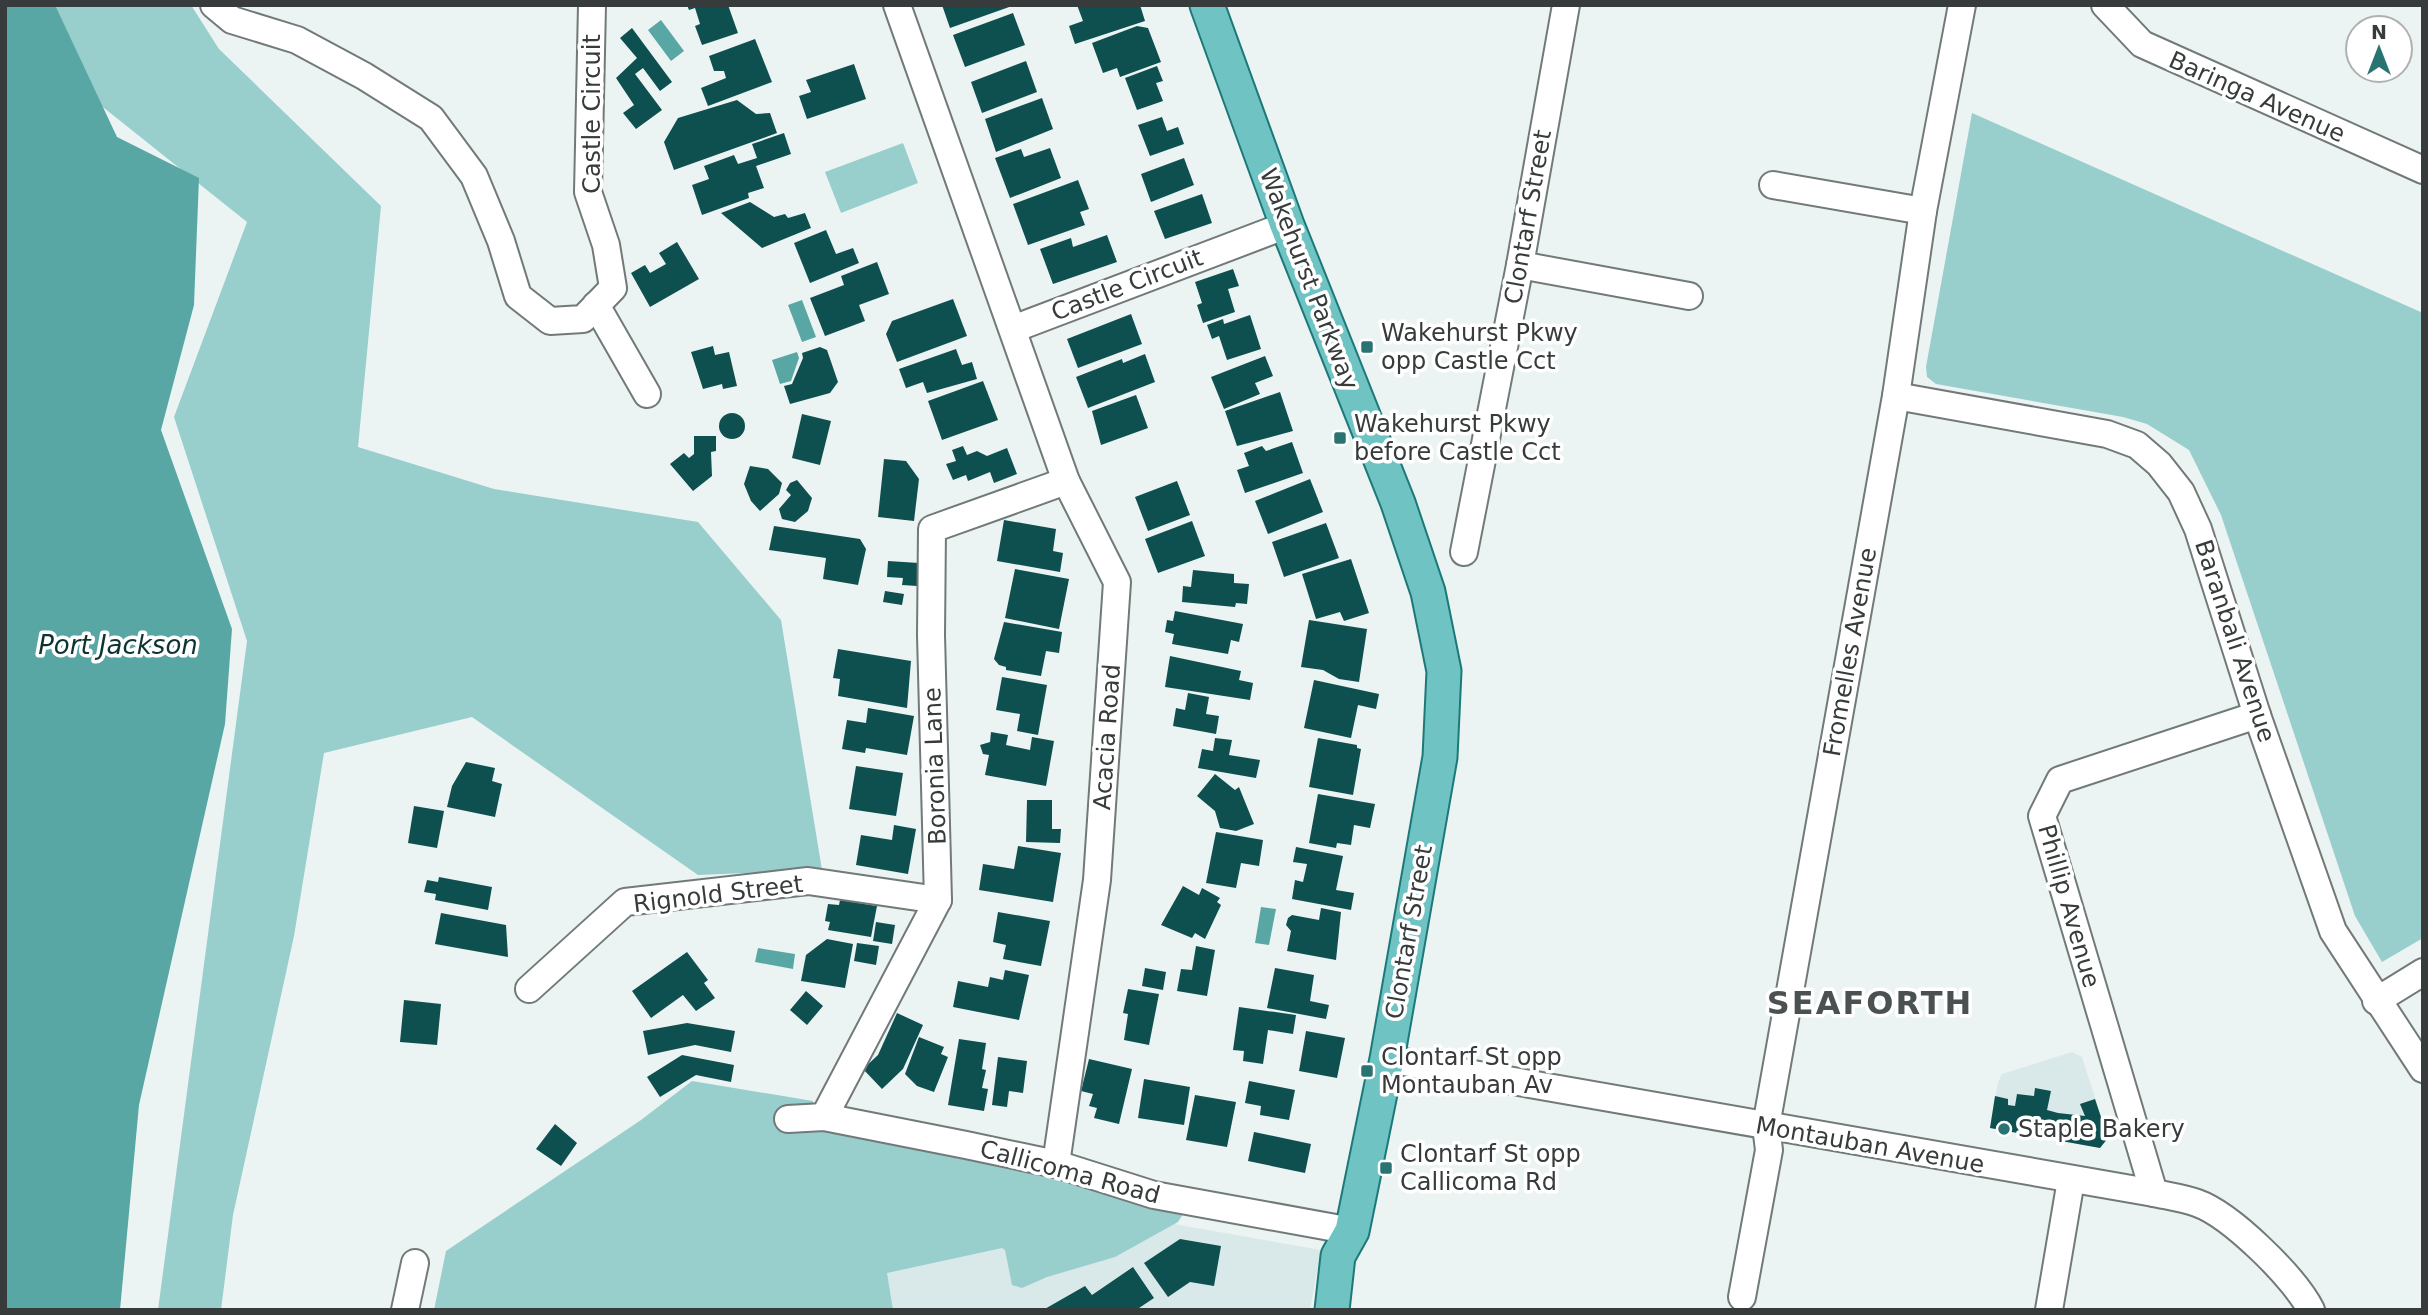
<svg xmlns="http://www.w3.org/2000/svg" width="2428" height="1315" font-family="'DejaVu Sans',sans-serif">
	<rect width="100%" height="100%" fill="#ecf4f3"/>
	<g fill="#d9e9e9">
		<path d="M2072 1052 2082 1057 2108 1138 2100 1148 1990 1128 1998 1082 2002 1074Z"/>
		<path d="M816 1161 1321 1250 1310 1310H790Z"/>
	</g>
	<g fill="#98cecc">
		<path d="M47 5H191L219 49 381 206 358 447 494 489 698 522 781 620 822 870 698 875 472 717 324 753 294 936 233 1215 221 1310H158L247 641 174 417 247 222 79 88Z"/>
		<path d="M1972 113 2423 313V938L2382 962 2355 916 2221 515 2189 450 2147 424 2123 417 1936 384 1927 377 1926 367Z"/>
		<path d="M903 143 918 183 841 213 825 172Z"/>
		<path d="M692 1081 813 1101 816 1129 992 1163 1185 1211 1178 1222 1115 1257 1047 1277 1022 1288 1012 1285 1005 1250 1002 1248 887 1273 893 1310H434L446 1251 641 1120Z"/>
	</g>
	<g fill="#59a7a5">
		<path d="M5 5H55L117 137 199 178 194 305 161 430 232 629 225 724 139 1105 120 1310H5Z"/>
		<path d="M661 20 684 51 671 61 648 30Z"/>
		<path d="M802 300 816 337 802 342 788 305Z"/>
		<path d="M797 352 799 358 791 381 780 384 772 360Z"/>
		<path d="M1261 907 1276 909 1269 945 1255 943Z"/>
		<path d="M758 948 795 954 793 969 755 962Z"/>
	</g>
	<g fill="#0e4f4f">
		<path d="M687 5H728L738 33 702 45 695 26 700 24 695 8 689 10Z"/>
		<path d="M942 5H1012V6L950 28Z"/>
		<path d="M1077 5H1140L1145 21 1075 44 1069 26 1083 21Z"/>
		<path d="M1013 13 1025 45 965 67 953 35Z"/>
		<path d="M1137 26 1148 28 1161 62 1120 77 1117 68 1103 73 1092 43Z"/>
		<path d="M632 28 672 82 660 91 643 68 635 74 662 110 636 129 623 113 634 105 616 78 637 58 620 38Z"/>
		<path d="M755 39 772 82 708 106 701 88 726 78 724 71H714L709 56Z"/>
		<path d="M1026 61 1037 92 982 113 971 82Z"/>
		<path d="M854 64 866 99 807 119 799 96 811 92 806 80Z"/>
		<path d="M1157 66 1163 81 1156 83 1163 101 1137 110 1125 78Z"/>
		<path d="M1042 98 1053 129 996 152 985 119Z"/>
		<path d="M737 100 756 114 770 113 777 133 674 170 664 142 678 118Z"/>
		<path d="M1162 117 1167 131 1178 127 1184 144 1150 156 1138 125Z"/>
		<path d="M784 133 791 154 756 166 764 188 748 193 749 198 702 215 692 185 709 179 704 166 734 155 738 164 757 158 752 144Z"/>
		<path d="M1050 148 1061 178 1010 198 995 158 1021 149 1024 157Z"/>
		<path d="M1184 158 1194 185 1151 202 1141 174Z"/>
		<path d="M1078 180 1089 209 1080 212 1085 225 1028 245 1013 204Z"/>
		<path d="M1202 194 1212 223 1165 239 1154 211Z"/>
		<path d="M750 202 774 217 785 214 788 218 805 213 811 228 762 248 721 213Z"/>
		<path d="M826 230 836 254 853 248 859 263 810 283 794 243Z"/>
		<path d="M1107 235 1117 262 1053 284 1040 249 1071 238 1073 247Z"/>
		<path d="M677 242 699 279 650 307 631 273 645 265 650 273 666 264 659 253Z"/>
		<path d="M877 262 889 294 859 305 865 321 825 336 810 298 844 285 841 276Z"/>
		<path d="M1233 269 1239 286 1228 289 1235 312 1203 323 1197 305 1202 303 1195 282Z"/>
		<path d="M953 299 967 336 897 362 886 334 892 321Z"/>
		<path d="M1131 314 1142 344 1078 368 1067 339Z"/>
		<path d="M1250 315 1261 349 1227 360 1219 336 1212 339 1207 325 1223 319 1224 324Z"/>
		<path d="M713 346 715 355 729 352 737 386 723 389 722 384 703 389 691 352Z"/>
		<path d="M820 347 827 350 838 382 830 393 790 404 784 386 792 384 803 358 802 353Z"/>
		<path d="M956 349 962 365 972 362 977 379 927 393 923 382 906 388 899 369Z"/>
		<path d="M1145 354 1155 382 1088 408 1076 377 1122 359 1123 363Z"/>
		<path d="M1265 356 1273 376 1255 383 1260 394 1224 409 1211 377Z"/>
		<path d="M983 381 998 420 942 440 928 401Z"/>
		<path d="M1280 392 1293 431 1237 446 1225 411Z"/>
		<path d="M1136 395 1148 428 1101 445 1092 411Z"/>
		<circle cx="732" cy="426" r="13"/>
		<path d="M802 414 831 421 820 465 792 458Z"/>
		<path d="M694 436H716V451L711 452 712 476 693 491 670 464 684 453 689 458 694 454Z"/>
		<path d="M1292 442 1303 473 1245 493 1237 470 1249 466 1244 453 1262 446 1266 451Z"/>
		<path d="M963 446 967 455 977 451 987 456 1007 448 1017 474 994 483 990 472 968 481 966 475 953 480 946 464 956 461 952 450Z"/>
		<path d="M884 459 906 461 919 479 914 521 878 517Z"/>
		<path d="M750 466 768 469 782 483 779 494 760 511 751 501 744 484Z"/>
		<path d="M1310 479 1323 512 1268 534 1255 501Z"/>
		<path d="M797 480 812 498 808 511 795 522 782 519 779 509 791 495 786 490 790 483Z"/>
		<path d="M1177 481 1190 515 1148 531 1135 497Z"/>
		<path d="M1004 520 1056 529 1053 551 1063 553 1060 572 997 561Z"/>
		<path d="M1192 521 1205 556 1158 573 1145 539Z"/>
		<path d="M1326 523 1339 558 1284 577 1272 542Z"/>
		<path d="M774 526 860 539 866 549 858 585 823 579 826 558 769 550Z"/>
		<path d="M1351 559 1369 613 1344 621 1340 612 1316 619 1302 574Z"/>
		<path d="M888 561 919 563 917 586 902 585 903 578 887 577Z"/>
		<path d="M1015 569 1069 579 1059 629 1005 618Z"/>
		<path d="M1193 570 1234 574V583L1249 584 1247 604 1236 603 1235 607 1182 602 1183 586 1191 587Z"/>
		<path d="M885 591 904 594 902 605 883 602Z"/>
		<path d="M1175 611 1243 624 1239 642 1231 640 1228 654 1172 644 1174 634 1165 632 1167 620 1173 621Z"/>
		<path d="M1309 620 1367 629 1359 682 1339 679 1323 670 1301 667Z"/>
		<path d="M1004 622 1062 632 1059 653 1046 651 1041 676 1006 670V667L999 665 994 659Z"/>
		<path d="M838 649 911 661 907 708 838 696 840 679 833 678Z"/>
		<path d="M1170 656 1241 671 1239 680 1253 683 1250 700 1165 687Z"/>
		<path d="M1002 677 1047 685 1038 735 1017 731 1020 714 996 710Z"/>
		<path d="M1314 680 1379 694 1376 709 1358 705 1351 738 1304 728Z"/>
		<path d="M1188 693 1209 697 1206 714 1219 716 1216 734 1173 726 1176 708 1185 710Z"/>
		<path d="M868 708 914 716 907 755 866 748 865 753 842 749 847 720 866 723Z"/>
		<path d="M991 732 1008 735 1006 745 1030 750 1032 737 1054 741 1046 786 985 775 989 755 983 754 980 745 990 742Z"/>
		<path d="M1215 738 1232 740 1229 755 1260 760 1256 778 1198 768 1202 749 1213 751Z"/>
		<path d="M1318 738 1357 745V748L1361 749 1353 795 1309 787Z"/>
		<path d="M466 762 495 768 492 781 502 784 495 817 447 807 452 786Z"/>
		<path d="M856 766 903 773 896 816 849 809Z"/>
		<path d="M1215 774 1235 790 1239 787 1254 824 1236 831 1220 828 1215 811 1197 796Z"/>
		<path d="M1318 794 1375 804 1370 828 1354 825 1351 845 1337 843 1336 848 1309 843Z"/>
		<path d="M1027 800H1052V829H1061L1060 843 1026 842Z"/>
		<path d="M414 806 444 811 437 848 408 843Z"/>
		<path d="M894 825 916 829 908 874 856 865 861 835 892 840Z"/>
		<path d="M1216 832 1263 840 1259 866 1241 863 1236 888 1206 883Z"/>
		<path d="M1018 846 1061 853 1053 902 979 890 983 864 1014 869Z"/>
		<path d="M1296 847 1343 856 1336 890 1354 893 1351 910 1292 899 1295 880 1303 882 1307 864 1293 862Z"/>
		<path d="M439 877 492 887 488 910 435 900 436 894 424 892 427 880 438 882Z"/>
		<path d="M1183 886 1199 895 1202 888 1220 898 1217 902 1221 905 1205 939 1195 933 1192 938 1161 925Z"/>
		<path d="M840 900 877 906 871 937 828 930 830 922 825 921 828 904 839 905Z"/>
		<path d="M1321 908 1341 912 1336 960 1287 951 1291 931 1286 925 1288 918 1292 915 1319 920Z"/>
		<path d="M998 912 1050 921 1041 966 1003 959 1006 945 993 942Z"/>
		<path d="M441 913 506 925 508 957 435 944Z"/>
		<path d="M876 922 895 925 892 944 873 941Z"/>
		<path d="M827 939 853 944 845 988 801 981 806 955Z"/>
		<path d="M857 943 879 946 876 965 854 961Z"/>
		<path d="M1196 946 1215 950 1207 996 1177 991 1181 969 1192 970Z"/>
		<path d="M687 952 708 980 704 983 715 998 696 1011 683 995 651 1018 632 991Z"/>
		<path d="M1145 968 1166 972 1163 990 1142 986Z"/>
		<path d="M1275 968 1314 975 1310 1001 1329 1005 1326 1019 1267 1008Z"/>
		<path d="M1005 970 1029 975 1019 1020 953 1007 958 981 988 987 990 977 1003 980Z"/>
		<path d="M1128 989 1159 994 1149 1045 1124 1040 1128 1014 1123 1013Z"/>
		<path d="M806 991 823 1006 807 1025 790 1010Z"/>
		<path d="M404 1000 441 1004 437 1045 400 1042Z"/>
		<path d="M1239 1007 1296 1015 1293 1034 1268 1030 1263 1064 1243 1061 1244 1051 1233 1050Z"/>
		<path d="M897 1013 923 1025 903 1069 882 1089 863 1069 878 1055Z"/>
		<path d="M687 1023 735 1031 731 1052 695 1045 648 1055 643 1031Z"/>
		<path d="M1306 1031 1345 1038 1337 1078 1299 1071Z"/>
		<path d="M919 1037 944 1047 941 1054 948 1057 934 1092 917 1086 905 1074Z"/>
		<path d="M959 1039 986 1043 982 1069 986 1070 982 1088 988 1089 984 1111 948 1105Z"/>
		<path d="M682 1055 734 1065 731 1082 696 1075 660 1097 647 1077Z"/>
		<path d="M998 1057 1027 1061 1023 1093 1009 1091 1007 1107 992 1105Z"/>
		<path d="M1089 1059 1132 1069 1119 1124 1094 1118 1097 1108 1089 1106 1093 1094 1081 1091Z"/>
		<path d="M1144 1079 1190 1087 1184 1125 1138 1118Z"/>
		<path d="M1249 1081 1295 1090 1289 1120 1260 1115 1261 1106 1245 1103Z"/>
		<path d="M2035 1088 2051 1091 2047 1110 2058 1113 2085 1116 2080 1104 2095 1099 2108 1138 2100 1148 1990 1128 1995 1096 2008 1099V1105L2015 1106 2017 1094 2034 1096Z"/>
		<path d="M1195 1095 1236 1102 1227 1147 1186 1140Z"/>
		<path d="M555 1124 577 1143 561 1166 536 1149Z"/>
		<path d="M1254 1132 1311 1144 1305 1173 1248 1161Z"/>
		<path d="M1180 1239 1221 1246 1214 1286 1190 1282 1168 1297 1144 1263Z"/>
		<path d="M1133 1267 1154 1298 1136 1310H1043L1085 1286 1092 1295Z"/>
	</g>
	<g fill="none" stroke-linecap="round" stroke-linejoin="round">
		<defs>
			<g id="minor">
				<path d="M214 5 232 20 297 40 364 76 431 118 474 176 501 241 518 296 550 321 583 319 613 288 606 245 588 192 592 5"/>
				<path d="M897 5 1066 481 1117 582 1097 880 1056 1164"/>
				<path d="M2105 5 2142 44 2423 170"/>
				<path d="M1773 185 1923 211"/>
				<path d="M1520 265 1689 296"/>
				<path d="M596 305 647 394"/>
				<path d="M1013 329 1287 225"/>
				<path d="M1896 396 2107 434 2137 445 2159 464 2181 492 2198 529 2257 715 2333 931 2423 1069"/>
				<path d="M1464 552 1520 265 1566 5"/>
				<path d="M529 989 625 902 808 881 938 900"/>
				<path d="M2376 1001 2423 972"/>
				<path d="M1387 1059 2154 1193C2168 1196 2183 1198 2197 1203 2231 1215 2295 1278 2311 1310"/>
				<path d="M824 1117 938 900 931 635 932 529 1066 481"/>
				<path d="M788 1119 824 1117 966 1145 1056 1164 1154 1195 1352 1231"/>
				<path d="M2154 1193 2042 816 2060 780 2257 715"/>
				<path d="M1742 1297 1769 1150 1766 1126 1896 396 1923 211 1962 5"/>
				<path d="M405 1310 415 1263"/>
				<path d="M2049 1310 2071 1180"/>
			</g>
			<path id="major" d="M1207 5 1287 225 1398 503 1428 592 1444 671 1440 757 1387 1059 1352 1231 1338 1256 1332 1310"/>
		</defs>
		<use href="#minor" stroke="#727979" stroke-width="30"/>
		<use href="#major" stroke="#1d7979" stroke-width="37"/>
		<use href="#minor" stroke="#fff" stroke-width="26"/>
		<use href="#major" stroke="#6fc3c2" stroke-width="33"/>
	</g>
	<g fill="#297473" stroke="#fff" stroke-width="2.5">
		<rect x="1360" y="340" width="14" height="14" rx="3.5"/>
		<rect x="1333" y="431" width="14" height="14" rx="3.5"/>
		<rect x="1360" y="1064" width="14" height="14" rx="3.5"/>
		<circle cx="2004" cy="1129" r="7"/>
		<rect x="1379" y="1161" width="14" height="14" rx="3.5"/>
	</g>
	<g text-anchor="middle" stroke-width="7" stroke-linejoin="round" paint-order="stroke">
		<g font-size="24" fill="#383b3b" stroke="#fff">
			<text transform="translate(2257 97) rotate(24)" y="8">Baringa Avenue</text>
			<text transform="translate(592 114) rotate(-90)" y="8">Castle Circuit</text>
			<text transform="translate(1528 217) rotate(-80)" y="8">Clontarf Street</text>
			<text transform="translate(1309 279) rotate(69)" y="8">Wakehurst Parkway</text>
			<text transform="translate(1127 285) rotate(-21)" y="8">Castle Circuit</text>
			<text transform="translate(2235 641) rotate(72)" y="8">Baranbali Avenue</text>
			<text transform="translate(1850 652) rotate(-80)" y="8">Fromelles Avenue</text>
			<text transform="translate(1107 737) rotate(-86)" y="8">Acacia Road</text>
			<text transform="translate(935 766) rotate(-92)" y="8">Boronia Lane</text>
			<text transform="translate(718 894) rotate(-7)" y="8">Rignold Street</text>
			<text transform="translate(2069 906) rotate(74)" y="8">Phillip Avenue</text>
			<text transform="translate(1409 932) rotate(-80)" y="8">Clontarf Street</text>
			<text transform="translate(1870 1145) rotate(10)" y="8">Montauban Avenue</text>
			<text transform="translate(1070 1172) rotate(15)" y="8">Callicoma Road</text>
		</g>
		<g font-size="24" fill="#383b3b" stroke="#fff" text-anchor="start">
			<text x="1381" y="341">Wakehurst Pkwy<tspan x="1381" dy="28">opp Castle Cct</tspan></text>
			<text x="1354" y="432">Wakehurst Pkwy<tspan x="1354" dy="28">before Castle Cct</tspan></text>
			<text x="1381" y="1065">Clontarf St opp<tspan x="1381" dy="28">Montauban Av</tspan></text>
			<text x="2018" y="1137">Staple Bakery</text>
			<text x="1400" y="1162">Clontarf St opp<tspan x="1400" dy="28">Callicoma Rd</tspan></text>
		</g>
		<g font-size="26" font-style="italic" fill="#0d3433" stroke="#fff">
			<text x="118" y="654">Port Jackson</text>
		</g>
		<g font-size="32" font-weight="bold" letter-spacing="2" fill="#4b5151" stroke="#fff">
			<text x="1870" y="1014">SEAFORTH</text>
		</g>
	</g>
	<rect width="2428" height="1315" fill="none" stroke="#383b3b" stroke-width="14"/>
	<g transform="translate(2379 49)"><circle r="33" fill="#ffffff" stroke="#afb1b1" stroke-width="2"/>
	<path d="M0-5L12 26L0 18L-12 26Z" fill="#297473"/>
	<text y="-10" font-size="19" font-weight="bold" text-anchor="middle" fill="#383b3b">N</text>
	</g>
</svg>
